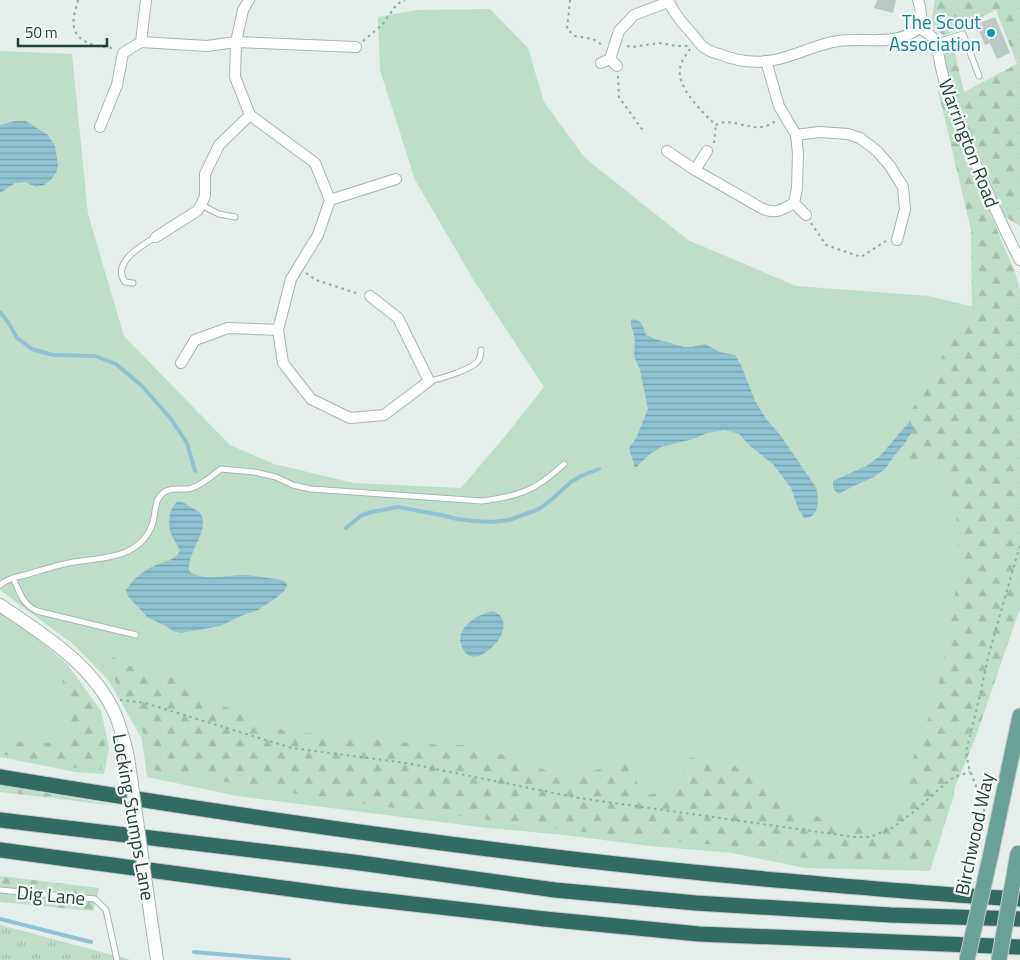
<svg xmlns="http://www.w3.org/2000/svg" width="1020" height="960" font-family="'Titillium Web',sans-serif">
	<defs>
		<pattern id="forest-firs" width="22" height="20" patternUnits="userSpaceOnUse" patternTransform="scale(1.25)"><rect width="22" height="20" fill="#bfdec9"/><path d="M5 1l3.5 6h-7zM16 11l3.5 6h-7z" fill="#a4c0ad"/></pattern>
		<pattern id="park-tufts" width="24" height="20" patternUnits="userSpaceOnUse" patternTransform="scale(1.25)"><rect width="24" height="20" fill="#bfdec9"/><path d="M3 7l-1-3M5 7V3M7 7l1-3M15 17l-1-3M17 17v-4M19 17l1-3" fill="none" stroke="#a4c0ad"/></pattern>
		<pattern id="water-rules" width="6" height="5" patternUnits="userSpaceOnUse" patternTransform="scale(1.25)"><rect width="6" height="5" fill="#8fc3d1"/><path d="M0 2.5h6" fill="none" stroke="#75a0ab"/></pattern>
	</defs>
	<rect width="100%" height="100%" fill="#e5eeea"/>
	<g fill="#bfdec9">
		<path d="M490 9 528 48 544 102 585 158 688 240 796 286 929 296 966 305 1020 312 960 737 954 795 930 871 805 868 732 853 650 846 564 835 488 828 237 796 147 777 142 739 109 681 74 645 0 590V51L72 54 88 214 124 336 230 445 274 464 354 483 461 488 506 435 544 387 473 279 415 180 380 70 378 17 417 10Z"/>
		<path d="M0 612 37 638 68 665 101 711 109 748 104 774 76 772 0 757Z"/>
	</g>
	<g fill="url(#forest-firs)">
		<path d="M935 0H1020V226L1004 216 953 93 941 48 953 45 964 92 1017 64 996 10 944 36 931 25Z"/>
		<path d="M937 86 1016 275 1020 290V608L975 739 949 801 926 864H887L822 861 747 848 593 833 341 801 153 770 140 722 112 675 73 636 102 650 127 665 190 683 221 705 285 731 421 744 466 745 515 758 559 776 591 771 630 763 642 795 673 792 689 757 734 765 783 802 847 829 881 820 908 800 909 773 918 742 935 703 949 632 959 569 956 510 941 463 905 465 896 430 917 402 929 375 951 344 972 309 971 230Z"/>
		<path d="M69 673 96 709 105 743 101 770 69 767 0 754V737L20 742 54 743 71 727 68 703 62 680Z"/>
		<path d="M0 785 119 806 0 792Z"/>
		<path d="M0 876 99 888 93 911 0 902Z"/>
	</g>
	<path fill="url(#park-tufts)" d="M0 925H1L131 960H0Z"/>
	<g fill="url(#water-rules)">
		<path d="M15 121H26L48 135 55 146 58 165 56 173 51 180 44 185 36 187 25 182 15 183 0 193V125Z"/>
		<path d="M634 319C643 321 643 328 646 335L658 340 667 342 684 347H692L705 344 720 352 735 355 741 365 755 401 767 420 781 436 815 486C820 496 820 519 804 518L798 508 791 488 773 464 750 446 739 434 725 430 707 433 693 439 661 447 650 454 635 468 629 448 636 438 648 409 640 370 634 356 635 339 631 325V321Z"/>
		<path d="M910 421 914 428 905 443 894 456 886 468 874 477 856 485 838 494 833 488V481L868 465 880 456Z"/>
		<path d="M178 501C184 502 187 505 192 508 196 510 200 512 202 516 208 532 187 553 189 571 202 582 227 575 243 575 255 575 269 578 281 580L286 582 287 586 284 591 276 598 258 610 241 616 220 626 181 633 173 631 166 626 147 617 128 596 126 590C133 579 144 570 156 565 166 561 174 561 180 551 178 545 175 542 172 536 167 525 168 509 178 501Z"/>
		<path d="M493 611C521 622 487 662 470 656 466 654 463 651 462 647 453 630 478 613 493 611Z"/>
	</g>
	<g fill="none" stroke-linecap="round" stroke-linejoin="round">
		<g stroke="#8fc3d1" stroke-width="4">
			<path d="M0 312 8 322 17 338 32 349 53 355 95 356 116 364 142 386 171 419 187 443 195 471"/>
			<path d="M346 528 362 515 372 512 398 507 441 515 457 519 474 521 491 522 509 520 539 509 551 500 571 482 581 476 599 469"/>
			<path d="M0 919 91 942"/>
			<path d="M194 952 289 960"/>
		</g>
	</g>
	<g fill="#bac9c4">
		<path d="M877 0H896L893 13 874 8Z"/>
		<path d="M995 17 1010 53 997 59 990 43 985 45 976 24Z"/>
	</g>
	<g fill="none" stroke-linecap="round" stroke-linejoin="round">
		<defs>
			<g id="service">
				<path d="M937 42 963 34 979 76"/>
				<path d="M201 205 219 214 235 217"/>
				<path d="M133 283 125 282C111 263 142 245 156 237"/>
				<path d="M429 381C440 379 470 370 477 362 480 359 481 354 481 350"/>
				<path d="M13 578C20 592 22 604 37 611L136 635"/>
				<path d="M0 585C7 579 16 577 25 575 39 571 54 566 69 563 88 559 108 560 126 552 139 546 149 536 153 522 156 512 154 500 163 493 171 486 183 491 192 488 203 484 212 476 221 469L254 472 276 477 293 485 311 489 482 501C499 499 516 496 532 488 544 482 554 473 564 464"/>
				<path d="M0 890 95 899 106 910 117 960"/>
			</g>
			<g id="minor">
				<path d="M249 0 243 10 236 42 235 77 250 115 315 163 330 200 318 235 291 279 278 330 283 363 311 399 350 418 384 415 429 381 398 318 370 296"/>
				<path d="M668 0C674 14 685 26 695 37 698 41 701 46 705 48 709 51 715 53 719 54 739 62 759 64 779 59 800 54 817 44 838 41 866 37 896 47 919 28"/>
				<path d="M918 0C922 10 922 18 919 28L929 34 937 42C940 79 955 114 969 148 985 186 1000 223 1020 260"/>
				<path d="M141 42 146 0"/>
				<path d="M610 59 619 31 634 15 668 2"/>
				<path d="M601 63 610 59 617 66"/>
				<path d="M100 127 117 85 123 53 141 42 207 46 236 42 356 47"/>
				<path d="M796 135 819 132 848 134 860 138 877 151 890 166 903 187 905 209 897 240"/>
				<path d="M667 151 695 170 763 209C778 214 781 210 794 203L797 188 798 153 796 135 779 106 766 61"/>
				<path d="M695 170 707 151"/>
				<path d="M330 200 396 179"/>
				<path d="M794 203 806 215"/>
				<path d="M156 237 197 211 201 205 205 196V174L219 145 250 115"/>
				<path d="M181 363 195 340 228 328 278 330"/>
			</g>
			<g id="tertiary">
				<path d="M0 605C44 635 94 665 116 716 121 730 125 743 128 757"/>
				<path d="M151 919 157 960"/>
			</g>
			<path id="primary" d="M991 853 1020 716"/>
			<g id="motorway">
				<path d="M0 777C261 820 524 858 788 881 866 888 943 895 1020 899"/>
				<path d="M0 820 353 862 555 890 696 903 890 915 1020 919"/>
				<path d="M0 850 343 896 545 919 699 934 1020 947"/>
			</g>
		</defs>
		<use href="#service" stroke="#a7b6b2" stroke-width="7"/>
		<use href="#minor" stroke="#a7b6b2" stroke-width="12"/>
		<use href="#tertiary" stroke="#a7b6b2" stroke-width="14"/>
		<use href="#primary" stroke="#c2c9c8" stroke-width="17"/>
		<use href="#motorway" stroke="#c2c9c8" stroke-width="17"/>
		<g stroke="#87b0a6" stroke-width="2" stroke-dasharray="2.5 4" stroke-linecap="butt">
			<path d="M78 0C76 9 72 18 74 27 77 44 99 47 113 48"/>
			<path d="M570 0 567 29 575 36 593 39 604 46"/>
			<path d="M363 41 382 25 397 4 405 0"/>
			<path d="M627 46 632 47 659 43 677 46H689"/>
			<path d="M690 49C686 55 680 62 680 70 677 88 704 114 716 125 728 117 748 129 761 127 767 127 772 123 776 121"/>
			<path d="M618 76 619 97 644 132"/>
			<path d="M714 143 716 125"/>
			<path d="M811 223 826 245 861 257 886 241"/>
			<path d="M306 273 316 280 359 294"/>
			<path d="M120 700 145 703 292 748 406 763 579 798 854 837H870L892 828 915 811 946 783 954 777 970 772"/>
			<path d="M984 818V806L969 768 966 752 980 695 988 657 1020 545"/>
		</g>
		<use href="#service" stroke="#fff" stroke-width="5"/>
		<use href="#minor" stroke="#fff" stroke-width="10"/>
		<use href="#tertiary" stroke="#fff" stroke-width="12"/>
		<use href="#primary" stroke="#6ba297" stroke-width="15"/>
		<use href="#motorway" stroke="#316b62" stroke-width="15"/>
		<defs>
			<path id="tertiary-bridge" d="M128 757 151 919"/>
			<g id="primary-bridge">
				<path d="M967 960 991 853"/>
				<path d="M999 960 1018 853"/>
			</g>
		</defs>
		<use href="#tertiary-bridge" stroke="#a7b6b2" stroke-width="14" stroke-linecap="butt"/>
		<use href="#primary-bridge" stroke="#c2c9c8" stroke-width="17" stroke-linecap="butt"/>
		<use href="#tertiary-bridge" stroke="#fff" stroke-width="12"/>
		<use href="#primary-bridge" stroke="#6ba297" stroke-width="15"/>
	</g>
	<circle fill="#0f9aa8" stroke="#f6faf8" stroke-width="2" cx="991" cy="33" r="5"/>
	<g text-anchor="middle" stroke-width="4.5" stroke-linejoin="round" paint-order="stroke">
		<g font-size="19" fill="#0d838f" stroke="#f6faf8" text-anchor="end">
			<text x="981" y="29">The Scout<tspan x="981" dy="22">Association</tspan></text>
		</g>
		<g font-size="19" fill="#243f3a" stroke="#f6faf8">
			<text transform="translate(969 143) rotate(69)" y="7">Warrington Road</text>
			<text transform="translate(134 817) rotate(80)" y="7">Locking Stumps Lane</text>
			<text transform="translate(974 834) rotate(-78)" y="7">Birchwood Way</text>
			<text transform="translate(51 895) rotate(5)" y="7">Dig Lane</text>
		</g>
	</g>
	<path d="M18 38v8h89v-8" fill="none" stroke="#243f3a" stroke-width="2.5"/>
	<text x="25" y="38" font-size="15" fill="#243f3a" stroke="#f6faf8" stroke-width="4" paint-order="stroke">50 m</text>
</svg>
